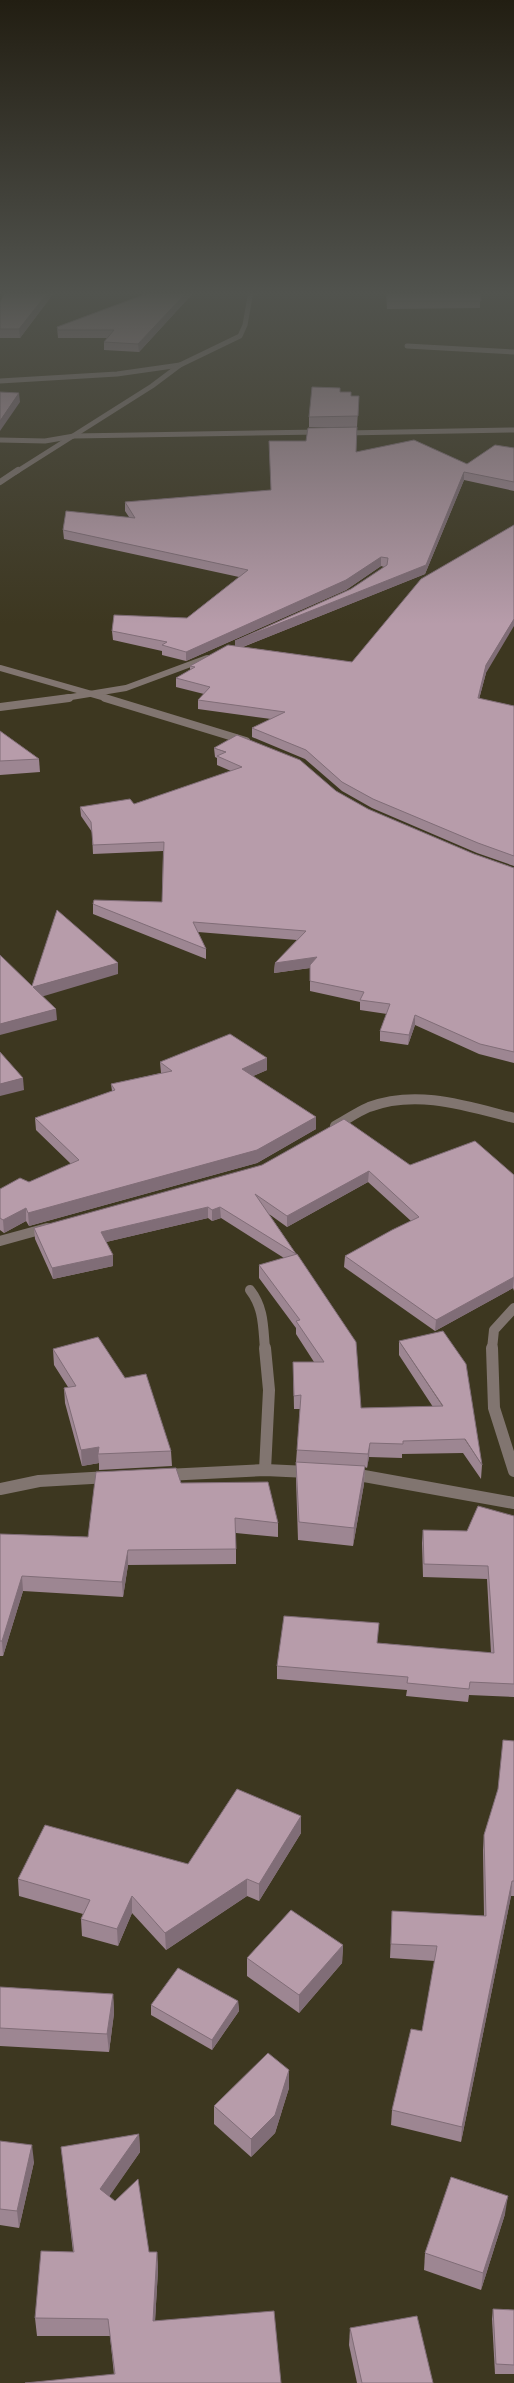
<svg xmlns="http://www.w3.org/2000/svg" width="514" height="2383" font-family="Poppins,sans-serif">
	<rect width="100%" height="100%" fill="#3d3720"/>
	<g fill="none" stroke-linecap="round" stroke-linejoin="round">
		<g stroke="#817570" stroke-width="5">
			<path d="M407 346 514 352"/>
			<path d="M0 381 117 374 180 365"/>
			<path d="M345 433 514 430"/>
			<path d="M0 440 45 441 74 436 321 432"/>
			<path d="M16 472 152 386 180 365 240 336 245 325 251 291"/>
		</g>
		<g stroke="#817570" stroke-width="6">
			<path d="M0 482 18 470"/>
			<path d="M0 668 109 699"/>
			<path d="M59 699 126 688 207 658"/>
		</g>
		<g stroke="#817570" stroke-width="8">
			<path d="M105 698 246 741"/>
			<path d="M0 707 69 698"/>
		</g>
		<g stroke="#817570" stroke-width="10">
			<path d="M335 1126C346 1120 357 1112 369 1107 417 1089 467 1106 514 1118"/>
			<path d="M0 1241 47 1228"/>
			<path d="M250 1290C264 1308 263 1327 265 1349"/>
			<path d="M492 1349 494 1330 514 1308"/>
		</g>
		<g stroke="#817570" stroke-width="12">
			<path d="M492 1348 494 1408 514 1471"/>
			<path d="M265 1470 269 1390 265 1348"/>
			<path d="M353 1474 514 1503"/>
			<path d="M166 1475 265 1470 308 1472"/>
			<path d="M0 1489 39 1481 109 1477"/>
		</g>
	</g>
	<g fill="#9d8692">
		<path d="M152 291H195L139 352 104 350V342L107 338H58L57 327 153 291Z"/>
		<path d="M386 291H480V308L387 309Z"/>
		<path d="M53 294 20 338H0V302Z"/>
		<path d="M351 396H359L357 427H309V417Z"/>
		<path d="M514 448V491L464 480 425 574 243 647 352 662 486 673 479 699 514 706V866L477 853 372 808 342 791 305 759 252 737V728L271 719 198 709V700L204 694 176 687V678L190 670V666L235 646 351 589 384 567 381 566 346 590 186 661 162 655V651L113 640 112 631 187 618 239 577 64 539 63 530 129 517 125 511V502L271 490 356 452 467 464Z"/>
		<path d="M0 731 39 759 40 772 0 775Z"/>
		<path d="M214 748 336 791 368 809 474 854 514 868V1063L479 1054 415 1025 408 1045 380 1041V1031L387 1014 360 1010V1002L310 991V968L274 973 275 963 297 940 198 932 206 949V959L93 914V904L162 902 163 851 93 854 92 832 81 816 80 807 134 804 231 771 217 765V758L215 757Z"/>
		<path d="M267 1058V1070L253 1076 316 1117V1129L257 1163 29 1226 26 1221 4 1233 0 1230V1189L29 1182 71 1164 36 1130 35 1118 112 1091 111 1084 161 1073 160 1062Z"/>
		<path d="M410 1165 514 1175V1291L513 1288 435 1331 344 1267 345 1256 411 1221 368 1182 287 1227 269 1214 296 1254 361 1408 433 1407 399 1355V1341L482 1465 481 1479 463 1453 402 1454V1458L369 1457 367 1468 365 1467 364 1484 353 1546 298 1540 296 1480V1462L300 1409H294L293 1362H314L296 1334V1328L259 1278V1265L284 1258 221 1218 212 1221 208 1218 106 1242 113 1266 53 1279 35 1239 34 1228Z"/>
		<path d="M53 1349 171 1451 172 1466 99 1470V1463L82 1466 65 1403 64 1388 68 1387 54 1365Z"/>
		<path d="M181 1483 278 1523V1537L236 1533V1564L128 1565 123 1597 23 1591 3 1656H0V1534L88 1537Z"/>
		<path d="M514 1516V1697L469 1695 468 1702 406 1696 407 1690 277 1679V1666L378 1643 491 1653 487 1579 423 1577 422 1543 423 1530 467 1531Z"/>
		<path d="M514 1741V1896H511L461 2142 391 2125 392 2110 422 2031 435 1961 390 1958 392 1911 484 1916 483 1850 484 1835Z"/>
		<path d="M301 1816V1833L259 1901 247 1896 166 1950 132 1913 118 1946 82 1936 81 1919 83 1914 19 1896 18 1879 188 1864Z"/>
		<path d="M343 1945 342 1963 299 2013 247 1976V1958Z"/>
		<path d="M0 1987 113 1994 114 2013 109 2052 0 2046Z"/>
		<path d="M238 2001 239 2011 212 2050 151 2015V2005Z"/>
		<path d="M289 2070V2088L275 2133 251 2157 214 2124V2106Z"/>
		<path d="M139 2134 140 2152 109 2196 149 2252H157L158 2270 155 2321 114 2375 110 2336H37L35 2318 73 2252 61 2147Z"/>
		<path d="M0 2141 34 2162 19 2228 0 2225Z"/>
		<path d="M505 2214 481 2290 424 2270 425 2253Z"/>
		<path d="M493 2309 514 2310V2374H495L492 2319Z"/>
		<path d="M350 2328 433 2383H357L349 2345Z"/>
	</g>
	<g fill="#806d77">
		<path d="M49 291H53V294L20 338 19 329Z"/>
		<path d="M188 291H195L139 352 138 344Z"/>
		<path d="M19 393 20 402 0 431V421Z"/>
		<path d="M464 472V480L425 574 235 650V641L426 565Z"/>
		<path d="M381 557V566L346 590 186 661V652Z"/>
		<path d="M514 619V626L486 673 477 707 478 698 486 665Z"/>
		<path d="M317 957V967L274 973 275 963Z"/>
		<path d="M118 963V974L34 999 33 987Z"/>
		<path d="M56 1009 57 1020 0 1035V1024Z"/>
		<path d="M415 1015V1025L408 1045 409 1035Z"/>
		<path d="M267 1058V1070L242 1081V1069Z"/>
		<path d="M23 1078 24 1090 0 1096V1084Z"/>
		<path d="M316 1117V1129L257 1163 29 1226 28 1213Z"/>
		<path d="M369 1171 368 1182 287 1227V1216Z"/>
		<path d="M208 1207V1218L102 1243 101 1232Z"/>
		<path d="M220 1207 221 1218 212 1221V1210Z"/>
		<path d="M26 1208V1221L4 1233 3 1220Z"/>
		<path d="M113 1255V1266L53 1279 52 1268Z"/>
		<path d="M514 1277 513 1288 435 1331 436 1320Z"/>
		<path d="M370 1443 369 1457 367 1468 368 1454Z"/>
		<path d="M99 1447 98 1454 99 1463 82 1466 81 1450Z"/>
		<path d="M365 1466 364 1484 353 1546 354 1528Z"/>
		<path d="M128 1550V1565L123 1597 122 1582Z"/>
		<path d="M22 1576 23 1591 3 1656 2 1641Z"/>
		<path d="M301 1816V1833L259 1901V1884Z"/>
		<path d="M247 1879V1896L166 1950 165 1933Z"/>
		<path d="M512 1881 511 1896 461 2142 462 2127Z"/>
		<path d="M132 1896V1913L118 1946 117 1929Z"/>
		<path d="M343 1945 342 1963 299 2013V1995Z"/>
		<path d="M113 1994 114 2013 109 2052 107 2034Z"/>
		<path d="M238 2001 239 2011 212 2050V2040Z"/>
		<path d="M289 2070V2088L275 2133 251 2157V2139Z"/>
		<path d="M139 2134 140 2152 102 2207 100 2189Z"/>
		<path d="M32 2145 34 2162 19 2228 17 2211Z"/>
		<path d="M508 2196 505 2214 481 2290 483 2273Z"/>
		<path d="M157 2252 158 2270 154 2339 153 2321Z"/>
	</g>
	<g fill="#b79caa" stroke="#806d77">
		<path d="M6 291H49L19 329H0V302Z"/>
		<path d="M154 291H188L138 344 104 342 114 330H58L57 327Z"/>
		<path d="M386 291H480L481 301H387Z"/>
		<path d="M312 387 340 388V392H351V396H359L358 416 309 417Z"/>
		<path d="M0 392 19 393 0 421Z"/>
		<path d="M357 427 356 452 414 440 467 464 495 445 514 448V482L464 472 426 565 235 641 351 589 387 565 388 558 381 557 346 580 186 652 162 645 167 642 112 631 114 615 187 618 248 570 63 530 66 511 135 518 125 502 271 490 269 441H306L308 428Z"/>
		<path d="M514 525V619L486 665 478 698 514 706V856L478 843 373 799 342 782 306 750 252 728 285 712 198 700 210 687 176 678 195 667 190 666 228 645 352 662 421 579Z"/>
		<path d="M0 731 39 759 0 761Z"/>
		<path d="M237 735 300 760 336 791 368 809 474 854 514 868V1052L480 1044 415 1015 409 1035 380 1031 390 1004 360 1000 364 992 310 981V965L317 957 275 963 306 931 193 922 206 949 93 904 94 900 162 902 164 842 93 845 91 822 80 807 130 799 134 804 242 767 217 756 226 752 214 748Z"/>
		<path d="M57 910 118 963 33 987 56 1009 0 1024V955L32 986Z"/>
		<path d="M230 1034 267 1058 242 1069 316 1117 257 1150 28 1213 26 1208 3 1220 0 1218V1189L20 1178 29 1182 79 1160 35 1118 115 1090 111 1084 172 1071 160 1062Z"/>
		<path d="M0 1052 23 1078 0 1084Z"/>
		<path d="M344 1119 410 1165 475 1141 514 1175V1277L436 1320 345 1256 392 1230 419 1217 369 1171 287 1216 255 1194 296 1254 220 1207 212 1210 208 1207 101 1232 113 1255 52 1268 34 1228 262 1165Z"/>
		<path d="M297 1254 356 1342 361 1408 443 1406 399 1341 443 1331 466 1364 482 1465 465 1439 403 1441V1444L370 1443 368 1454 297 1450 301 1395 294 1396 293 1362H324L296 1321 300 1320 259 1265Z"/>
		<path d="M98 1337 125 1378 146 1374 171 1451 98 1454 99 1447 81 1450 64 1388 76 1386 53 1349Z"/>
		<path d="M296 1462 365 1466 354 1528 299 1522Z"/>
		<path d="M176 1468 181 1483 268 1482 278 1523 235 1518 236 1549 128 1550 122 1582 22 1576 2 1641H0V1534L88 1537 96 1472Z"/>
		<path d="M478 1506 514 1516V1684L470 1682 469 1689 407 1683 408 1677 277 1666 284 1616 379 1623 377 1643 494 1653 488 1566 424 1564 423 1530 467 1531Z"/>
		<path d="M503 1740 514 1741V1881H512L462 2127 392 2110 411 2029 422 2031 437 1946 391 1944 392 1911 486 1916 484 1835 498 1789Z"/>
		<path d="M237 1789 301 1816 259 1884 247 1879 165 1933 132 1896 117 1929 81 1919 90 1900 18 1879 45 1825 188 1864Z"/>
		<path d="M291 1910 343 1945 299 1995 247 1958Z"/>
		<path d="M178 1968 238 2001 212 2040 151 2005Z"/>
		<path d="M0 1987 113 1994 107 2034 0 2028Z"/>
		<path d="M268 2053 289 2070 275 2115 251 2139 214 2106Z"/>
		<path d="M139 2134 100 2189 115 2201 138 2179 149 2252H157L153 2321 274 2311 281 2383H25L115 2374 108 2319 35 2318 41 2251 74 2252 61 2147Z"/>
		<path d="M0 2141 32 2145 17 2211 0 2209Z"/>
		<path d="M451 2177 508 2196 483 2273 425 2253Z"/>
		<path d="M493 2309 514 2310V2365L496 2364Z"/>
		<path d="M417 2316 433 2383H362L350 2328Z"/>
	</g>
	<linearGradient id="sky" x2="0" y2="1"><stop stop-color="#221e12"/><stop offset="0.47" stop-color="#51534e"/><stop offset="1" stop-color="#51534e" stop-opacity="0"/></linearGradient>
	<rect width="514" height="624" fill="url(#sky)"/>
</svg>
